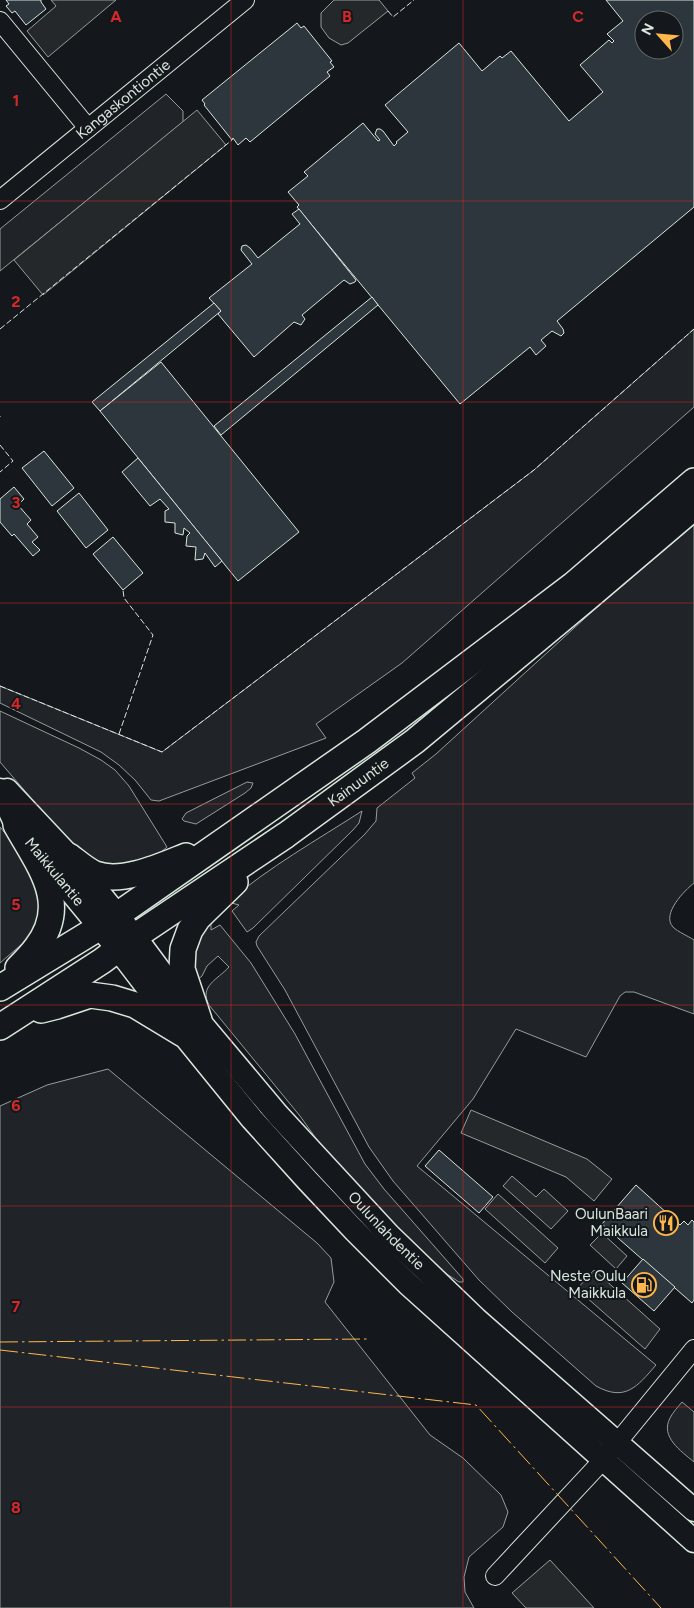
<svg xmlns="http://www.w3.org/2000/svg" width="694" height="1608" font-family="Figtree,sans-serif">
	<rect width="100%" height="100%" fill="#14181c"/>
	<g fill="#202428" stroke="#939e99">
		<path d="M166 94 183 111V122L0 271V229Z"/>
		<path d="M694 329V407L402 663 316 724 326 738 159 801 151 800 135 780 119 765 101 752 0 703V686L162 752 534 470Z"/>
		<path d="M694 525V883C685 890 661 914 673 927 678 932 688 936 694 940V1014L634 992H625L620 996 586 1057 516 1029 473 1099 417 1166 656 1365C637 1387 625 1402 596 1386L512 1312 479 1280 393 1181 369 1147 285 990 257 946 256 942 259 936 365 834 376 821 377 808 415 778 412 773 436 754 595 609Z"/>
		<path d="M0 711 79 748 101 760 115 770 129 786 167 847 161 852 170 854 113 868 85 857 61 833 0 762Z"/>
		<path d="M247 782 253 783 251 788 245 793 196 824 184 821 182 819 186 813Z"/>
		<path d="M362 811 359 823 353 830 253 928 247 932 232 911 239 905 228 902C269 867 317 840 362 811Z"/>
		<path d="M0 827 31 865 40 881 39 919 29 938 0 963Z"/>
		<path d="M211 918V930L220 925 251 963 295 1034 365 1164 384 1189 463 1279V1282H459L436 1267 416 1249 330 1158 300 1116 209 1005C199 986 217 980 229 967L218 956 207 966 202 976 196 981 191 951Z"/>
		<path d="M108 1069 317 1243 331 1258 334 1282 325 1302 430 1435 463 1458 501 1495 508 1512 503 1527 469 1557 464 1577 465 1592 474 1608H0V1106L47 1085Z"/>
		<path d="M682 1402 694 1412V1462C681 1451 660 1437 670 1418 673 1412 678 1407 682 1402Z"/>
	</g>
	<g fill="#24282b" stroke="#939e99">
		<path d="M51 0H116L48 57 27 31 56 6Z"/>
		<path d="M334 0H379L388 11 348 43 341 45 329 38 321 27V13Z"/>
		<path d="M197 110 226 145 43 295 14 260Z"/>
		<path d="M471 1110 587 1159 612 1179 594 1201 566 1177 461 1133Z"/>
		<path d="M512 1176 536 1197 544 1189 568 1211 551 1229 503 1186Z"/>
		<path d="M498 1194 558 1248 545 1263 485 1209Z"/>
		<path d="M602 1233 627 1256 616 1269 590 1245Z"/>
		<path d="M594 1270 660 1329 645 1349 577 1289Z"/>
		<path d="M550 1560 594 1608H526L512 1593Z"/>
	</g>
	<g fill="#2c363c" stroke="#d8e6dc" fill-rule="evenodd">
		<path d="M6 0H41V2L46 9 26 25 15 11 12 13 6 6 9 4Z"/>
		<path d="M606 0H694V207L557 321 563 329 564 333 561 336 552 331 541 340 546 346 536 355 530 347 460 404 297 207 299 205 288 192 308 176 304 172 363 123 378 141 380 140 375 134 377 129H380L383 131 394 146 397 143 396 142 408 132 385 105 459 43 482 71 500 56 502 58 511 51 569 121 603 92 580 65 609 40 612 43 614 41 607 34 623 21ZM644 20H674V50H644Z"/>
		<path d="M297 23 301 28 304 26 332 61 330 62 334 67 327 72 330 76 250 142 246 138 238 145 233 138 232 140 204 105 205 104 202 100Z"/>
		<path d="M299 209 356 280 355 282 350 284 344 280 302 315 305 319 301 325 294 322 254 357 218 314 221 311 209 298 252 264 241 250 242 246 246 245 250 248 258 258 300 224 292 214Z"/>
		<path d="M372 297 378 305 221 435 214 426Z"/>
		<path d="M214 303 221 311 100 411 92 402Z"/>
		<path d="M161 362 299 532 238 581 100 411Z"/>
		<path d="M44 451 74 488 52 506 22 468Z"/>
		<path d="M138 458 222 561 215 567 205 553 203 559 195 560 196 547 186 546 187 536 190 533 184 528 183 535 175 533V523L165 522V511L169 509 160 499 150 506 122 472Z"/>
		<path d="M14 487 24 499 18 505 31 520 27 524 38 537 32 542 40 550 33 556 14 534 12 536 0 522V499Z"/>
		<path d="M79 493 108 530 86 548 57 511Z"/>
		<path d="M113 537 143 573 123 590 93 554Z"/>
		<path d="M439 1150 493 1197 479 1213 425 1166Z"/>
		<path d="M636 1185 680 1225 684 1221 688 1225 692 1220 694 1222V1300L692 1303 602 1224Z"/>
		<path d="M643 1259 675 1287 654 1311 622 1283Z"/>
	</g>
	<g fill="none" stroke-linecap="round" stroke-linejoin="round">
		<defs>
			<g id="minor">
				<path d="M0 21 88 128"/>
				<path id="s1" d="M0 200 245 0"/>
				<path d="M495 1576 603 1460 694 1349"/>
			</g>
			<g id="major">
				<path id="s2" d="M0 790 16 825 118 949 183 1034 252 1119 308 1181 355 1231 408 1284 694 1541"/>
				<path id="s3" d="M7 790 69 856 138 941 184 1003 278 1115 389 1235 476 1319 694 1510"/>
			</g>
			<g id="highway">
				<path d="M16 825C39 866 71 904 36 948 31 955 24 962 18 968"/>
				<path d="M69 856C77 862 86 870 95 874 122 884 161 866 186 856"/>
				<path d="M0 988 100 927 367 741 573 585 694 481"/>
				<path d="M41 1010 57 1006 90 995 112 998 135 1005 183 1034"/>
				<path d="M199 1020 182 969 183 949 190 930 198 918 235 882"/>
				<path id="s4" d="M0 1027 102 961 134 937 286 835 415 741 586 599 694 507"/>
			</g>
		</defs>
		<use href="#minor" stroke="#d8e6dc" stroke-width="20"/>
		<use href="#major" stroke="#d8e6dc" stroke-width="25"/>
		<use href="#highway" stroke="#d8e6dc" stroke-width="28"/>
		<use href="#minor" stroke="#14181c" stroke-width="18"/>
		<use href="#major" stroke="#14181c" stroke-width="22"/>
		<use href="#highway" stroke="#14181c" stroke-width="25"/>
		<g stroke="#d8e6dc" stroke-width="1" stroke-dasharray="6 2.5" stroke-linecap="butt">
			<path d="M388 11 393 17 414 0"/>
			<path d="M0 329 232 140"/>
			<path d="M0 416V417"/>
			<path d="M0 445 13 461 0 472"/>
			<path d="M0 686 162 752 534 470 694 329"/>
			<path d="M119 734 153 635 124 598 123 590"/>
		</g>
		<g stroke="#ffb74d" stroke-width="1" stroke-dasharray="18 4 2.5 4" stroke-linecap="butt">
			<path d="M0 1342 367 1339"/>
			<path d="M0 1350 476 1405 661 1608"/>
		</g>
	</g>
	<path fill="none" stroke="#d62828" stroke-width="1" stroke-opacity="0.55" d="M231 0V1608M463 0V1608M0 201H694M0 402H694M0 603H694M0 804H694M0 1005H694M0 1206H694M0 1407H694"/>
	<defs>
		<symbol id="restaurant-ring" viewBox="-11 -11 22 22"><circle r="9.5" fill="#14181c" stroke="#ffb74d" stroke-width="1.5"/><path d="M-5-6h1v4h1v-4h1v4h1v-4h1v5L-1.5 .5V6h-2V.5L-5-1ZM5-6V6H3V1.5H1.5Q1.5-4 5-6Z" fill="#ffb74d"/></symbol>
		<symbol id="fuel-ring" viewBox="-11 -11 22 22"><circle r="9.5" fill="#14181c" stroke="#ffb74d" stroke-width="1.5"/><path d="M-5.5-6h7V0h2V4h1.3V-2.5L3-4.5l.8-.8L6-3V5H2.5V1h-1V6h-7ZM-4.2-4.7v3.2H.2V-4.7Z" fill="#ffb74d"/></symbol>
	</defs>
	<g fill-rule="evenodd">
		<use href="#restaurant-ring" x="652" y="1209" width="28" height="28"/>
		<use href="#fuel-ring" x="630" y="1271" width="28" height="28"/>
	</g>
	<g text-anchor="middle" stroke-width="4" stroke-linejoin="round" paint-order="stroke">
		<g font-size="15" fill="#d8e6dc" stroke="#14181c">
			<text dy="5" stroke="none"><textPath href="#s1" startOffset="159">Kangaskontiontie</textPath></text>
			<text dy="5" stroke="none"><textPath href="#s4" startOffset="434">Kainuuntie</textPath></text>
			<text dy="5" stroke="none"><textPath href="#s2" startOffset="99">Maikkulantie</textPath></text>
			<text dy="5" stroke="none"><textPath href="#s3" startOffset="582">Oulunlahdentie</textPath></text>
		</g>
		<g font-size="15" fill="#d8e6dc" stroke="#14181c" text-anchor="end">
			<text x="648" y="1219">OulunBaari<tspan x="648" dy="17">Maikkula</tspan></text>
			<text x="626" y="1281">Neste Oulu<tspan x="626" dy="17">Maikkula</tspan></text>
		</g>
	</g>
	<g font-size="16" text-anchor="middle" font-weight="bold" fill="#d62828" stroke="#14181c" stroke-width="4" stroke-linejoin="round" paint-order="stroke">
		<text x="116" y="22">A</text>
		<text x="347" y="22">B</text>
		<text x="578" y="22">C</text>
		<text x="16" y="106">1</text>
		<text x="16" y="307">2</text>
		<text x="16" y="508">3</text>
		<text x="16" y="709">4</text>
		<text x="16" y="910">5</text>
		<text x="16" y="1111">6</text>
		<text x="16" y="1312">7</text>
		<text x="16" y="1513">8</text>
	</g>
	<g transform="translate(659 35) rotate(297)"><circle r="24" fill="#14181c" stroke="#626a69"/>
	<path d="M0-4L9 19L0 12L-9 19Z" fill="#ffb74d"/>
	<text y="-8" font-size="14" font-weight="bold" text-anchor="middle" fill="#d8e6dc">N</text>
	</g>
</svg>
